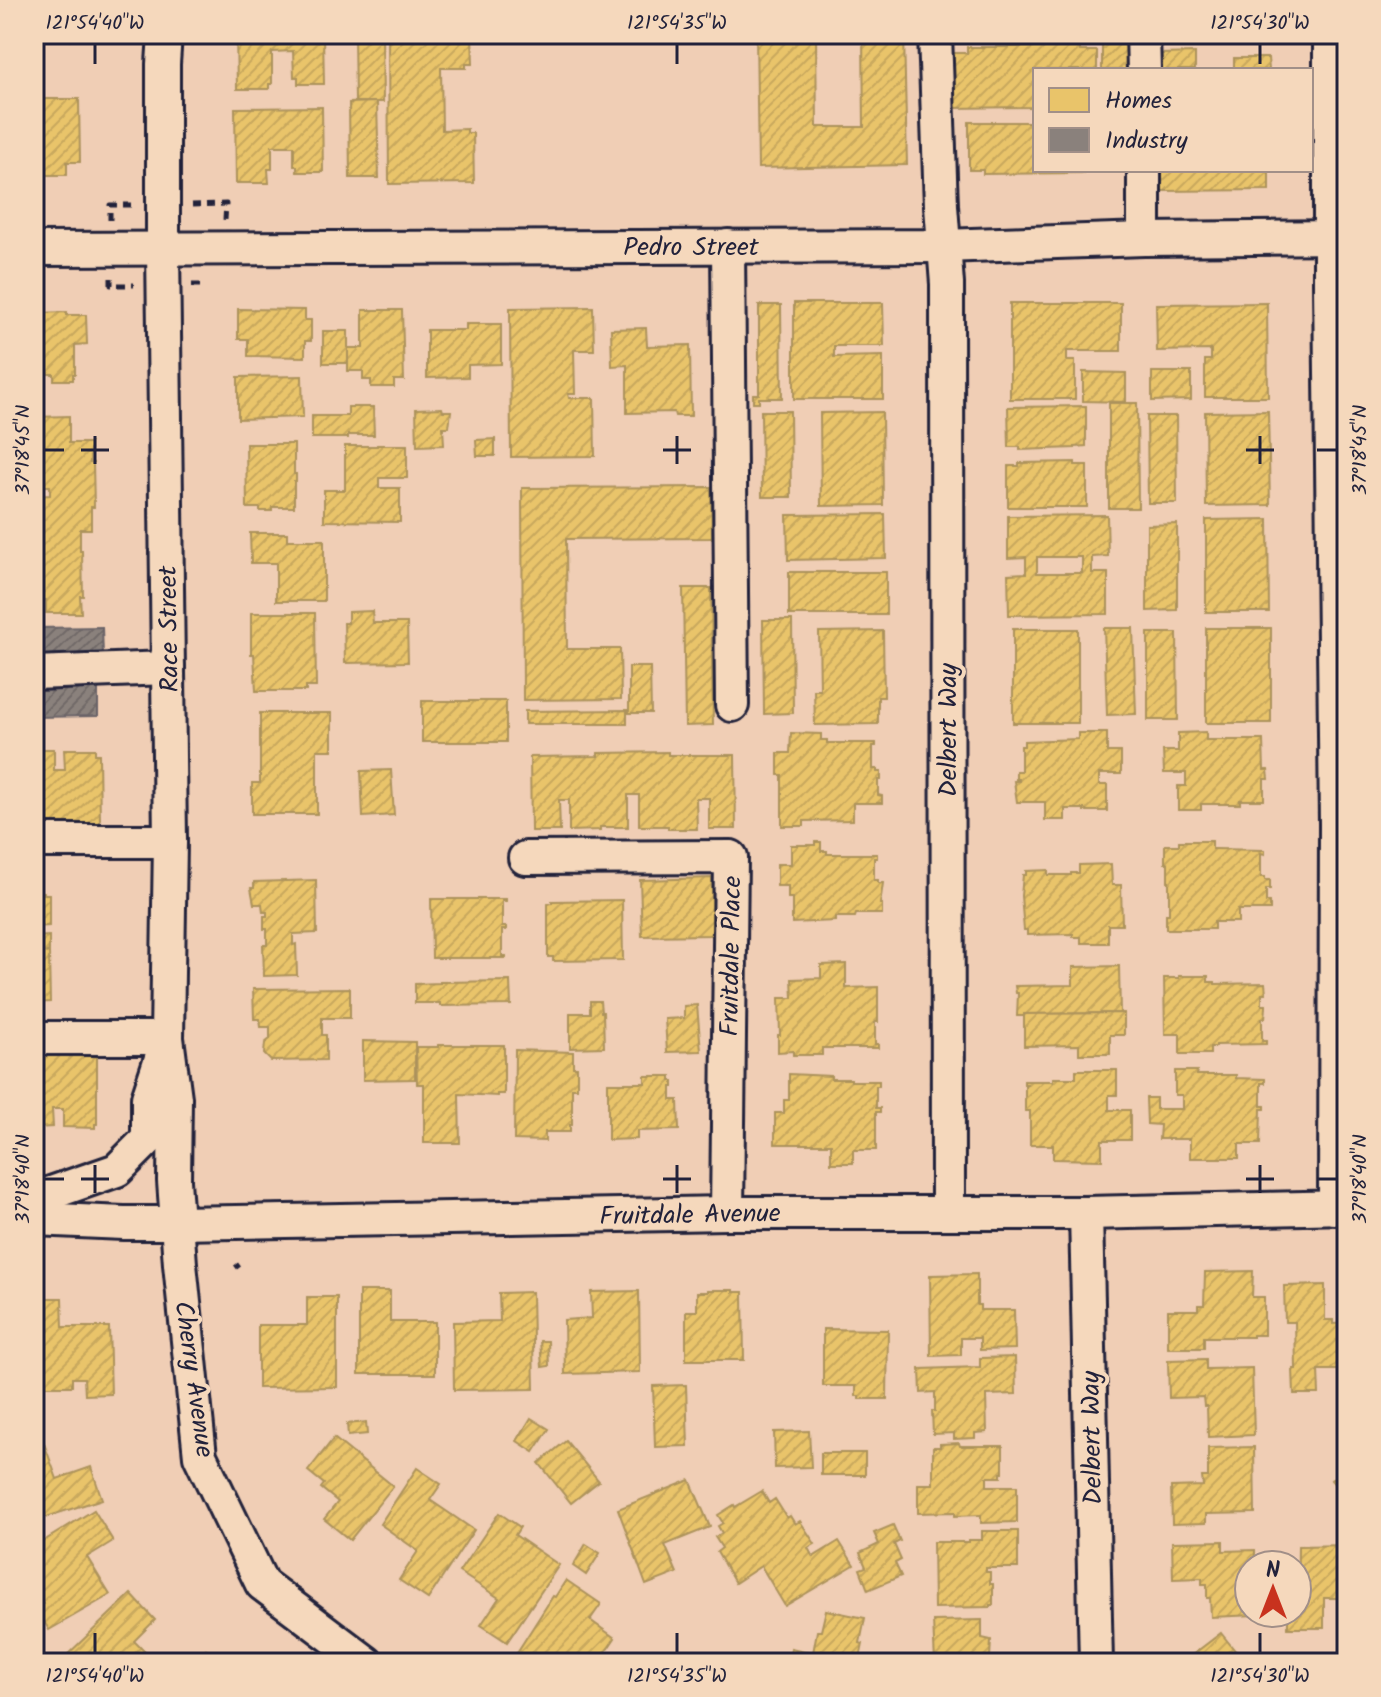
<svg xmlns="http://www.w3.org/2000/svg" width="1381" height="1697" font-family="Kalam,sans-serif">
	<defs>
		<pattern id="homes-hatch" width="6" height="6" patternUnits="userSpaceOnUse" patternTransform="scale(2)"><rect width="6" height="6" fill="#e9c46a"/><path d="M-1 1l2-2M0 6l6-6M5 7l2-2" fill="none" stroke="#c8a85d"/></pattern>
		<pattern id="industry-hatch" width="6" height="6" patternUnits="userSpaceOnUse" patternTransform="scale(2)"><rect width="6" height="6" fill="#8a817c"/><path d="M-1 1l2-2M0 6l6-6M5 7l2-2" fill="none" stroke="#706967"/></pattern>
	</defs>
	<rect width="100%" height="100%" fill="#f0ceb5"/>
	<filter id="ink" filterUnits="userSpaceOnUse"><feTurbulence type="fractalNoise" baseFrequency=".0125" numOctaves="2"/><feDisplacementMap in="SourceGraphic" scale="16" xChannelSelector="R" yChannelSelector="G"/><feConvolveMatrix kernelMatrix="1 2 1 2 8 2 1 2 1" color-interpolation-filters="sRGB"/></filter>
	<g filter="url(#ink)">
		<g fill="url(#homes-hatch)" stroke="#ad935c" stroke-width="2" fill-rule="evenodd">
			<path d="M34 34H70V40L67 38 34 39Z"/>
			<path d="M236 34H323L324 84H298V77H294L293 51 272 52V84H269V89H237Z"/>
			<path d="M354 34H382L383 102H355Z"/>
			<path d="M388 34H472L473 64H466V68H441L442 130 467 129V133H473L474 183 389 184Z"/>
			<path d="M756 34H816L817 127H864L863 34H904L907 165 758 168Z"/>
			<rect x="1102" y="34" width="29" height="36"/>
			<rect x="1160" y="34" width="35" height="10"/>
			<path d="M967 47H1080V51H1097V70H1035V107L952 108 951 53H967Z"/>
			<path d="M1195 53V70H1160V54Z"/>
			<path d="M1234 58H1268L1269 70H1234Z"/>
			<path d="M38 97H41V99H79L80 162H67V175H41V180H34V104H38Z"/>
			<path d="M377 102 379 178H350L349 103Z"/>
			<path d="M322 107 323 172H297V166H294V146H272V169H268L269 183H236L235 108Z"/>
			<path d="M969 122H1035V170H1083V173L983 174V170H969Z"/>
			<path d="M1161 170H1269V190L1161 191Z"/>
			<path d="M794 303H883L884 346H834V357L883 356V399H794Z"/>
			<path d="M1010 303H1121V351H1067V361H1075V399H1010Z"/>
			<path d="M1267 303 1268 397H1205V360H1211V350L1157 351 1156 304Z"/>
			<path d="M759 305H781L782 398H759V402H753V394H759Z"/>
			<path d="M593 307 594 350H574L575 394H568L569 398H594L595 456 511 457 510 308Z"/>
			<path d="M238 309 305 310V320H311V341H305V357L248 356V339H238Z"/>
			<path d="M363 310H402L404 380H394V387H371V380H363V371H348V348H363Z"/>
			<path d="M67 312V315H86L87 344 75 345V374H73V380H54V374H43V356H34V313Z"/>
			<path d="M466 324H501V364L468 365V377L427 378V330H466Z"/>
			<path d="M646 328 647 346 690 345 691 416H675L674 412 627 413V365L612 366 611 329Z"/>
			<rect x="323" y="331" width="25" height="32"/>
			<path d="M1083 372 1126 373V402L1083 401Z"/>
			<path d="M1152 372H1191V400L1152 401Z"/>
			<path d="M302 376 303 417 238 419V377Z"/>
			<path d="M1109 403H1137L1138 508H1109Z"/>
			<path d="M1086 406V446L1075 447V448L1020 450V447H1009L1008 407Z"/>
			<path d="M348 407H373L374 435H348V438H312V416H348Z"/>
			<path d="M442 408 443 411H451L449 427H443L444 445 417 446 416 409Z"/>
			<path d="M761 411H790L791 497H762Z"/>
			<path d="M1268 411 1270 505 1206 506 1205 412Z"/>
			<path d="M882 412 883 505 821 506 820 413Z"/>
			<path d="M69 416V443H90V463H93L94 507H91V529H80V551H82L83 596H80L81 613H46V600H34V570H38V561H34V496L50 495V486H34V417Z"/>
			<path d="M1147 416H1176L1177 503H1148Z"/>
			<path d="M495 439V456H477L476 440Z"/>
			<path d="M246 444H294V474H296V481H294V507H272V511H260V508H247Z"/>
			<path d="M377 445H407V478H379V488H400V522L324 521V490H345V446H377Z"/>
			<path d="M1075 462V465H1087V507H1008V466H1019V463Z"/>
			<path d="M711 487 712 538 566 539 567 649H620L621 699 523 700 522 488Z"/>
			<path d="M885 514 886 558 788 560 787 515Z"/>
			<path d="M1107 515 1108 556 1092 557V573H1108V614L1009 615 1008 574 1026 573V557L1008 558V516ZM1037 557H1082V573H1037Z"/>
			<path d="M1268 519 1269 612H1206V520Z"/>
			<path d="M1177 524V610L1147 611V525Z"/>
			<path d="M250 533H287V540H324V601H276V563H251Z"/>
			<rect x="789" y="572" width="97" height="43"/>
			<path d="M683 588H711L713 725 685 726Z"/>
			<path d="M372 611 373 623H407L408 662 345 663 344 623H348V612Z"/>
			<path d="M251 613H315L316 687H306V691H256L254 654H251Z"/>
			<path d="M763 620H792L793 713 764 714Z"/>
			<path d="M1104 628H1133L1136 714 1107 715Z"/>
			<rect x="1206" y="628" width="65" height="95"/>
			<rect x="1013" y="629" width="65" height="94"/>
			<path d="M883 631 884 697H878V724L815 725 814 690H820L819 632Z"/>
			<path d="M1148 633H1177L1178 720H1148Z"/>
			<path d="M629 667H650L651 713H629Z"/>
			<rect x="422" y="701" width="84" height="41"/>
			<path d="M627 710V724H525V711Z"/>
			<path d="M260 713H332V750H317V814H252V783H260Z"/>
			<path d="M1206 732V740H1263L1264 770H1268L1269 779H1264V800H1240V804H1201V810H1178V786H1186V773H1164L1163 751H1178V733Z"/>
			<path d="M791 733 821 734V740H827V743H876V746H873V769H877V772H881V780H878V795L882 796V803H853V820L804 821V826H782V775H778V753H790Z"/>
			<path d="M1078 733H1107V752H1121V774H1099V785H1107V811H1084V809H1065V820H1045V802H1017L1014 781H1019V779H1016V771H1021V746H1024V741L1078 739Z"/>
			<path d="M34 749H54V770H65L64 749H95V754H99L100 823 34 824Z"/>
			<path d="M668 752V755H735L736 829H709V798H696L697 829H668V826H639V795H628V827H600V830L569 831V800H559L560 831H531L530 757 598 756V753Z"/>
			<path d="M391 770 394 815 363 817 361 771Z"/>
			<path d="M1179 841H1212V849H1214L1265 850V854L1261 853V877H1265V880H1270V889H1266V902H1270V910H1238V922H1214V929H1166V914H1169V881H1168V863H1165V845H1179Z"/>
			<path d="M815 842H821V851H827V854H877V858H874V880H878V883H883L880 904H882V914H856L855 917H835V921L792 923V898H788V886H777V864H791V845H815Z"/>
			<path d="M1111 864 1112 885H1121L1122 925H1108V943H1081V937H1073V934L1027 935V930H1024L1021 896 1023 875H1026V871L1048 870V875H1071V873H1079V865Z"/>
			<path d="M712 878 713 935 642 936 640 880Z"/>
			<path d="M316 880 317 933 293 934V945L296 944 297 975 264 976 263 945H267V929H264V916H267V912H263L262 904H254L251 888H254V882Z"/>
			<path d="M34 892H44V894H49V926L34 927Z"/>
			<path d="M431 899H506V901H502V927H506V930H502V956H506V958H432Z"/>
			<path d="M622 900 623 960 553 961V957H548V904L552 903V901Z"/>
			<path d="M49 936V951L45 953 49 952 50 1002 34 1003V937Z"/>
			<path d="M846 964V988L878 987V1022H875V1044H878V1048H822V1055H793V1051L778 1052V1035H780L779 998H793L792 979 821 978V965Z"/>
			<path d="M1119 966 1120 1013 1024 1014V1016H1017L1018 993H1016L1015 986 1073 985V967Z"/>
			<path d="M1179 976H1208V982H1215V984L1265 983 1266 993H1262V1005H1266V1007L1265 1018H1262V1041H1266V1044L1216 1045V1047H1210V1054H1180V1034H1165L1164 978H1179Z"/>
			<path d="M510 981 511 1005 440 1006V1003H415V984L440 983V982Z"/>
			<path d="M350 988V1018H322V1035H326V1060L271 1061 264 1054 265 1043 270 1039V1027H261L260 1019H254L253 989Z"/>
			<path d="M590 1001H600L601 1012H603L604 1047 570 1048V1013H590Z"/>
			<path d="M697 1005 701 1051 667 1052 665 1019 684 1018V1006Z"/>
			<path d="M1124 1013V1035H1110V1054H1079V1045L1024 1046V1014Z"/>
			<path d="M363 1041 415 1042V1079L363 1080Z"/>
			<path d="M438 1045H504V1094H497V1096L459 1094 460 1143H424V1084H417L416 1047H438Z"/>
			<path d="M515 1050 573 1052V1067H577V1088H572V1125H570V1132H545V1141L514 1140Z"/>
			<path d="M34 1054H97V1124H95V1128L63 1127V1109H52L53 1127 34 1128Z"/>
			<path d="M1076 1070H1117V1095H1109V1110H1130V1140H1102V1160L1053 1159V1145H1030V1111H1025V1084H1028H1024V1081H1053V1078H1076Z"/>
			<path d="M1175 1071H1197L1196 1075H1236V1078L1265 1079V1083H1261V1106H1265V1109H1261L1260 1144H1239V1158H1190V1139H1159L1160 1125 1147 1124 1146 1098H1156V1109H1182V1095H1175Z"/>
			<path d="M789 1074 831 1076V1079H851V1081H879V1086H876V1108H880V1112H876V1150H853V1163H831V1144H775V1113H784V1100H789Z"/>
			<path d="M645 1076H671V1081H673V1087H671V1100H678L679 1130 637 1131V1139L608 1140V1083H645Z"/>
			<path d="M1253 1271 1252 1297H1264V1335H1253V1337H1204V1348H1168V1310H1198V1305H1204L1205 1272Z"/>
			<path d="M977 1274V1305H980V1310H1014L1015 1349 980 1350V1338H961V1355L931 1356 930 1275Z"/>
			<path d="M1325 1285V1320H1333V1324L1347 1323V1370H1318L1319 1394H1294L1293 1369H1296L1295 1322H1285L1284 1286Z"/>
			<path d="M708 1290H733V1292H743L744 1360H686V1311H697V1292H708Z"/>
			<path d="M359 1291H390V1322H435V1374H359Z"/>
			<path d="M639 1291 640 1372 565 1374 564 1320 592 1318 591 1292Z"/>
			<path d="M532 1292 534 1389 454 1390 453 1322 500 1321 499 1293Z"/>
			<path d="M307 1297H337V1387L258 1388V1325H307Z"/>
			<path d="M34 1298H62L63 1327H109L111 1394 85 1395 84 1378H72V1386H44V1380H34Z"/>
			<path d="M823 1329 888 1330 887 1399H859V1396H856V1386H823Z"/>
			<path d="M540 1341H548L549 1366 542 1367Z"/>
			<path d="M1015 1357 1016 1394 986 1395 987 1432 975 1433V1438L954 1439V1433L933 1434 932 1411H935V1392L921 1393 920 1369 980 1367V1358Z"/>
			<path d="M1206 1359V1369L1252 1368 1254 1435 1208 1437 1207 1406H1204L1203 1397 1169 1398 1168 1360Z"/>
			<path d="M686 1385 688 1446 655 1447 653 1386Z"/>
			<path d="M531 1418 549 1429 534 1452 517 1441Z"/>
			<path d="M366 1422 367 1434 348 1436 347 1424Z"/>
			<path d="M809 1431 811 1467 775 1468 774 1432Z"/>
			<path d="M41 1435 57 1479 91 1467 102 1499 34 1521V1437Z"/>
			<path d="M334 1438 393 1486 350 1540 324 1519 338 1502 321 1488 324 1484 308 1471Z"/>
			<path d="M566 1441 599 1481 571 1503 539 1463Z"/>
			<path d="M959 1443 960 1446H1003V1473H1001V1477H987V1486H1017V1522L981 1523V1515L955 1516V1512L918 1513V1484H933V1447H940V1444Z"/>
			<path d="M1254 1447 1255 1513 1206 1514V1523L1172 1524 1171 1487 1203 1486 1202 1477H1208V1448Z"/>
			<rect x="821" y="1453" width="44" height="22"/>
			<path d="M1347 1467V1499L1331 1480Z"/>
			<path d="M417 1468 441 1484 430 1500 474 1530 428 1599 399 1580 418 1551 380 1524Z"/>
			<path d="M690 1480 710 1527 665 1545 677 1573 646 1585 618 1509Z"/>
			<path d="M762 1491 769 1503 775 1499 787 1518 790 1516 795 1524 800 1521 815 1544 808 1548 813 1557 839 1541 854 1565 785 1606 761 1566 735 1583 717 1552 722 1548 715 1537 722 1533 718 1526 723 1523 718 1515 734 1505 735 1507Z"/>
			<path d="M94 1510 113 1541 87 1557 110 1595 49 1630 36 1608 43 1604 34 1590V1547Z"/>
			<path d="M499 1513 520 1527 515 1535 559 1565 507 1642 481 1625 499 1598 459 1572Z"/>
			<path d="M893 1525 900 1541 894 1544 901 1560 895 1563 901 1576 868 1590 860 1569 866 1567 860 1553 879 1544 874 1533Z"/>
			<path d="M982 1531H1018V1568H986V1572H990V1584H993V1605H990V1607L934 1608 933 1542H969V1540H982Z"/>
			<path d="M1223 1541V1551L1255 1550V1565H1249V1613H1256V1615L1211 1617 1210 1598H1207V1584H1202V1578L1173 1579 1172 1542Z"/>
			<path d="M586 1544 600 1553 586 1575 573 1566Z"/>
			<path d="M1347 1545V1590H1344V1598H1324V1628H1288V1613H1297L1298 1546Z"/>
			<path d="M566 1580 601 1604 590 1620 615 1638 598 1663H577L569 1658 565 1663H530L516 1654 553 1596 555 1597Z"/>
			<path d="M131 1594 155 1620 134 1641 156 1663H71L65 1657Z"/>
			<path d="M826 1610 865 1618 860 1643 863 1644 859 1663H788L791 1648 813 1653 817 1631H821Z"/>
			<path d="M982 1620V1638L991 1640 990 1658H1019V1663H935L933 1621Z"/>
			<path d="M1221 1633 1245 1663H1184L1183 1662Z"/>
			<path d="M206 1649 221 1663H192Z"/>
		</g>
		<g fill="url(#industry-hatch)" stroke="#6b6468" stroke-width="2">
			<path d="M102 627 103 655 34 656V628Z"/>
			<path d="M98 688V716L34 717V689Z"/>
		</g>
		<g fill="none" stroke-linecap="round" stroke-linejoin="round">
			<defs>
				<g id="minor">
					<path d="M165 34 163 64V248L170 841 167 1038 175 1098 174 1181 180 1264 200 1456 262 1584 367 1663"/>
					<path d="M935 34 941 206 947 284 948 1213"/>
					<path d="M1143 34 1144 70"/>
					<path d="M1330 34V283L1336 824 1335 1208"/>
					<path d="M1144 170V239"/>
					<path d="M728 246 732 705"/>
					<path d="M34 249 944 246 1144 239 1347 237"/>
					<path d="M34 673 168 668"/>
					<path d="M34 841H170"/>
					<path d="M525 858 731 857 727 1213"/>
					<path d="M34 1038H167"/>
					<path d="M34 1199 117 1170 148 1139V1098L164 1049"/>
					<path d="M1086 1213 1096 1663"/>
					<path d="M34 1219 124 1223H177L727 1213H1086L1347 1207"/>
				</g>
			</defs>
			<use href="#minor" stroke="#22223b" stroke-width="38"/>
			<g stroke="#22223b" stroke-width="5" stroke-dasharray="8 6" stroke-linecap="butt">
				<path d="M192 205 226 204 225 220"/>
				<path d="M110 220V205H134"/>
				<path d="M111 278V285H134"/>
				<path d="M192 285H203"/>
				<path d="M236 1264 239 1268"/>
			</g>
			<use href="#minor" stroke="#f5d8bc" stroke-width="32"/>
		</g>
	</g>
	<path fill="none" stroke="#22223b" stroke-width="3" d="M95 44V64M677 44V64M1260 44V64M95 436V464M677 436V464M1260 436V464M44 450H64M81 450H109M663 450H691M1246 450H1274M1317 450H1337M95 1165V1193M677 1165V1193M1260 1165V1193M44 1179H64M81 1179H109M663 1179H691M1246 1179H1274M1317 1179H1337M95 1633V1653M677 1633V1653M1260 1633V1653"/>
	<g text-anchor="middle" stroke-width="8" stroke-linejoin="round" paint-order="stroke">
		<g font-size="26" fill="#22223b" stroke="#f5d8bc">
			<text x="691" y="255">Pedro Street</text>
			<text transform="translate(168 629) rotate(-91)" y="9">Race Street</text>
			<text transform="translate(947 730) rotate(-90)" y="9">Delbert Way</text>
			<text transform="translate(730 956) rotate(-89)" y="9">Fruitdale Place</text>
			<text transform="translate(690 1214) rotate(-1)" y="9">Fruitdale Avenue</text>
			<text transform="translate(195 1379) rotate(82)" y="9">Cherry Avenue</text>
			<text transform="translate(1091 1438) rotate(-91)" y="9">Delbert Way</text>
		</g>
	</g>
	<rect width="1381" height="1697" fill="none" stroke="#f5d8bc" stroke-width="88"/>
	<rect x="1033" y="68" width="280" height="104" fill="#f5d8bc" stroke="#a18f88" stroke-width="2"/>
	<rect x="1049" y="88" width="40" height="24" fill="#e9c46a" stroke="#a18f88" stroke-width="2"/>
	<text x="1105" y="108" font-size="24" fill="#22223b">Homes</text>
	<rect x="1049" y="128" width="40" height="24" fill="#8a817c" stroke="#a18f88" stroke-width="2"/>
	<text x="1105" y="148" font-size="24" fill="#22223b">Industry</text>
	<g transform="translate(1273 1589)"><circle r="38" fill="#f5d8bc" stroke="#a18f88" stroke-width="2"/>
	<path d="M0-6L14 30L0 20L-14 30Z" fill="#c8321e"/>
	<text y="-12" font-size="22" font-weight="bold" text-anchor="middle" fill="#22223b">N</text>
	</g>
	<rect x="44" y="44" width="1293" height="1609" fill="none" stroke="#22223b" stroke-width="3"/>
	<g font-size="20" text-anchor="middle" fill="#22223b">
		<text x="95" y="29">121°54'40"W</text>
		<text x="677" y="29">121°54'35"W</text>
		<text x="1260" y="29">121°54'30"W</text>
		<text transform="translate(22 450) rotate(-90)" y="7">37°18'45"N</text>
		<text transform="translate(1359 450) rotate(-90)" y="7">37°18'45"N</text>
		<text transform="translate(22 1179) rotate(-90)" y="7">37°18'40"N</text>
		<text transform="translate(1359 1179) rotate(-90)" y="7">37°18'40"N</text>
		<text x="95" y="1682">121°54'40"W</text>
		<text x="677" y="1682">121°54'35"W</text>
		<text x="1260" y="1682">121°54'30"W</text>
	</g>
</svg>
